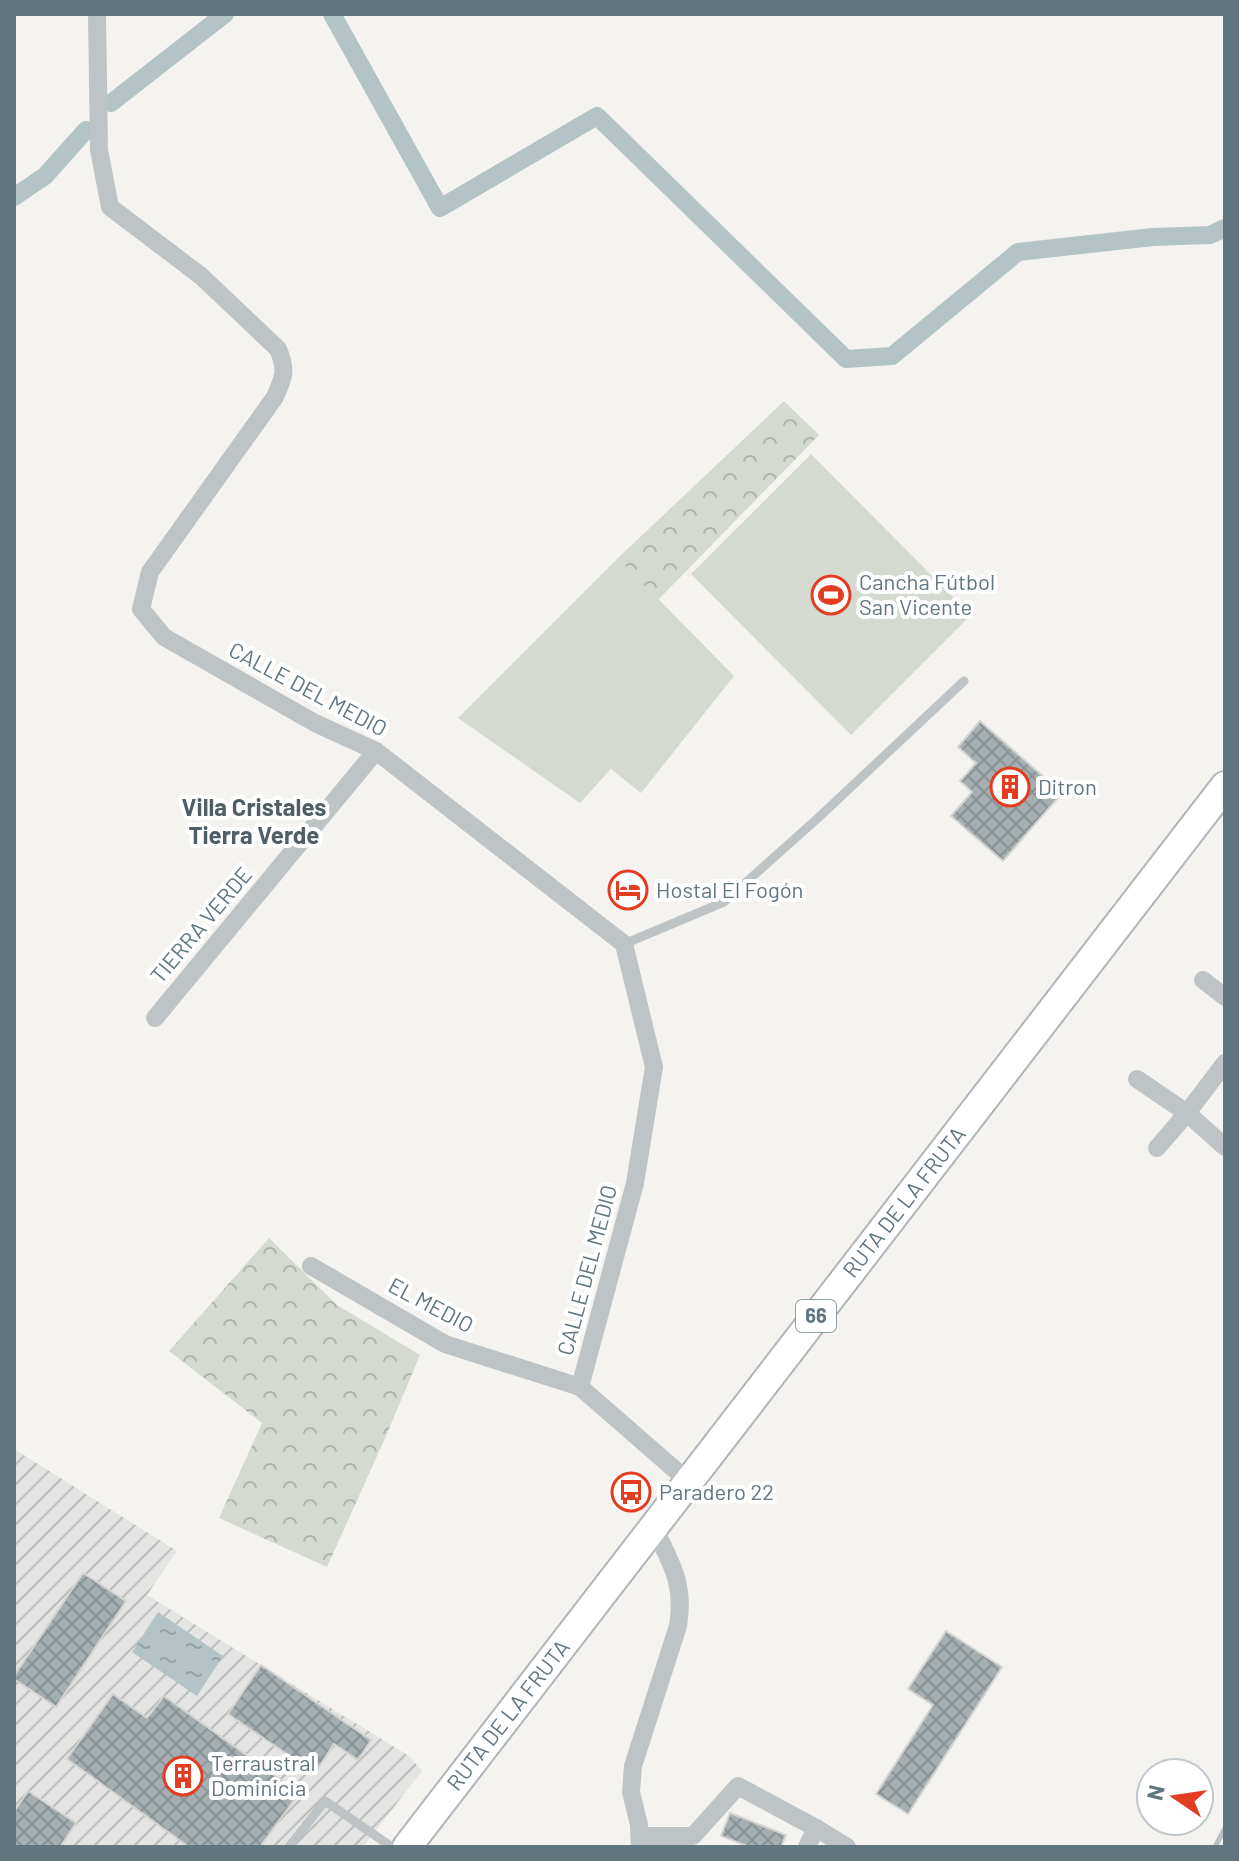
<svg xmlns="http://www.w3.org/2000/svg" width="1239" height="1861" font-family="Barlow,sans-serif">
	<defs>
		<pattern id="industrial-furrows" width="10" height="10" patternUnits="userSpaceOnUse" patternTransform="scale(2)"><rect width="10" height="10" fill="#e4e5e3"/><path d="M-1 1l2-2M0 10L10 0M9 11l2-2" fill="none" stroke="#bcbebd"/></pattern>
		<pattern id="forest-crowns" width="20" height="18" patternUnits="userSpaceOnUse" patternTransform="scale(2)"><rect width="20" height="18" fill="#d5dad0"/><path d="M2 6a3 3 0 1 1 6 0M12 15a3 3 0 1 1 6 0" fill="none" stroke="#b0b5ae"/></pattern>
		<pattern id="water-ripples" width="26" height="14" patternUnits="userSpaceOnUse" patternTransform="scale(2)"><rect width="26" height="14" fill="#b4c3c5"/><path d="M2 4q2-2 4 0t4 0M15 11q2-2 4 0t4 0" fill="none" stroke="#96a3a5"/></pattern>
		<pattern id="building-cross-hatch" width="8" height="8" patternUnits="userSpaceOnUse" patternTransform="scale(2)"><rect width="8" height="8" fill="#a5afb2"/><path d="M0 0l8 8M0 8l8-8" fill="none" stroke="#8a9396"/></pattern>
	</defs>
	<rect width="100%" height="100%" fill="#f4f3ef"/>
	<path fill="url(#industrial-furrows)" d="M14 1449 177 1551 147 1595 409 1756 422 1771 363 1847H14Z"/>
	<g fill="#d5dad0">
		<path d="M811 454 971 615 851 735 691 574Z"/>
		<path d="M618 558 734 676 641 793 611 769 580 803 458 718Z"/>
	</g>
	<g fill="url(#forest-crowns)">
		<path d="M784 401 819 435 658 600 618 558Z"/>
		<path d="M269 1238 337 1305 420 1355 386 1436 327 1567 219 1518 262 1423 169 1351Z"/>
	</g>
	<path fill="url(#water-ripples)" d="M158 1612 223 1656 197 1696 132 1652Z"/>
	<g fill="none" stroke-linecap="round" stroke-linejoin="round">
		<path stroke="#b4c3c5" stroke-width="5" d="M1215 1847 1225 1828"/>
		<g stroke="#b4c3c5" stroke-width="18">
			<path d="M332 14 440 208 597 116 846 359 892 356 1018 252 1153 237 1210 235 1225 228"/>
			<path d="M111 103 225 14"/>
			<path d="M14 197 45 176 86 130"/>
		</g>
	</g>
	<g fill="url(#building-cross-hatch)" stroke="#d5d4d2" stroke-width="2">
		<path d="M980 721 1062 793 1003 861 951 816 972 792 960 781 976 763 958 747Z"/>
		<path d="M83 1573 126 1601 56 1707 14 1679V1676Z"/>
		<path d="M946 1631 1002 1667 908 1814 876 1794 933 1705 908 1689Z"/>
		<path d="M261 1665 371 1740 358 1760 334 1744 315 1773 228 1714Z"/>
		<path d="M113 1694 147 1718 164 1696 299 1793 260 1847H189L67 1759Z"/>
		<path d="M28 1791 76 1823 60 1847H14V1812Z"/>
		<path d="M730 1813 786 1835 781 1847H750L721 1836Z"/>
	</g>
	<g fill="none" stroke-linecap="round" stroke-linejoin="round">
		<defs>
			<path id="trunk" d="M407 1847 1225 786"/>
		</defs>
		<use href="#trunk" stroke="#b1b5b7" stroke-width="32"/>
		<g stroke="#bec3c5" stroke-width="9">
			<path d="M624 944 724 902 818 818 964 681"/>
			<path d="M289 1847 325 1801 392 1847"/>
		</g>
		<g stroke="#bec3c5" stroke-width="18">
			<path d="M97 14 99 150 110 207 201 276 278 349C287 370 284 377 275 397L150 572 141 609 164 637 315 723 376 751 624 944 654 1067 635 1183 580 1387 688 1481"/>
			<path d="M1203 980 1225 997"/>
			<path d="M155 1018 376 751"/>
			<path d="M1137 1079 1187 1113 1225 1147"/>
			<path d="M1157 1148 1187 1113 1225 1063"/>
			<path d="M311 1266 445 1344 580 1387"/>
			<path d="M641 1836H693L738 1786 816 1828 847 1847"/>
			<path d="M640 1847 639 1825 631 1792 633 1766 678 1626C685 1583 671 1563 653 1526"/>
			<path d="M807 1847 816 1828"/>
		</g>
		<use href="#trunk" stroke="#fff" stroke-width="28"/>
	</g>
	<defs>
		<symbol id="stadium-ring" viewBox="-11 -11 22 22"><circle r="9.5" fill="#fff" stroke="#e23c21" stroke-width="1.5"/><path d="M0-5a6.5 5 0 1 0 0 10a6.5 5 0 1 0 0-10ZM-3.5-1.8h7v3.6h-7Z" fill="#e23c21"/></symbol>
		<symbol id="building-ring" viewBox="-11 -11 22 22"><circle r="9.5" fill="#fff" stroke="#e23c21" stroke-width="1.5"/><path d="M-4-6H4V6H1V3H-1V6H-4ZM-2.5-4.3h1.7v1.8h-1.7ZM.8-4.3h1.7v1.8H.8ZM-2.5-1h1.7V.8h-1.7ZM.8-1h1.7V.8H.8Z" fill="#e23c21"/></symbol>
		<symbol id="hotel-ring" viewBox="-11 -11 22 22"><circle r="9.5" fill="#fff" stroke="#e23c21" stroke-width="1.5"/><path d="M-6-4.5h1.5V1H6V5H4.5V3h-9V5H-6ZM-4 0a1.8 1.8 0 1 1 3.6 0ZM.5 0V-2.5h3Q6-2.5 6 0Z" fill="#e23c21"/></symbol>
		<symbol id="bus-ring" viewBox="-11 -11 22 22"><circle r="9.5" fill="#fff" stroke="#e23c21" stroke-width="1.5"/><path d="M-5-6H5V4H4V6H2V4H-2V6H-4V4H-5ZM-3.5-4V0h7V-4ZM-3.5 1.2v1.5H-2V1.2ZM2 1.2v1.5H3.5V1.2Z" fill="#e23c21"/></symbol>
	</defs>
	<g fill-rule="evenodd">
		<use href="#stadium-ring" x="809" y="573" width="44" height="44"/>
		<use href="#building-ring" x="988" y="765" width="44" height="44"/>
		<use href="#hotel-ring" x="606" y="868" width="44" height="44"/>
		<use href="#bus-ring" x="609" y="1470" width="44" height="44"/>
		<use href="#building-ring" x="161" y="1754" width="44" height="44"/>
	</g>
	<g text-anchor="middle" stroke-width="8" stroke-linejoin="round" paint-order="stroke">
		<rect fill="#fff" stroke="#919fa6" stroke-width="2" x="796" y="1300" width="40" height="32" rx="6"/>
		<g font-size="20" font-weight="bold" fill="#627680">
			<text x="816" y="1323">66</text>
		</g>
		<g font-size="22" fill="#627680" stroke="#fff" text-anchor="start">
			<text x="859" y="590">Cancha Fútbol<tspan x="859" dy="25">San Vicente</tspan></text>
			<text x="1038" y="795">Ditron</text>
			<text x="656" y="898">Hostal El Fogón</text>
			<text x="659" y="1500">Paradero 22</text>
			<text x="211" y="1771">Terraustral<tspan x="211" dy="25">Dominicia</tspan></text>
		</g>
		<g font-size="22" fill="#627680" stroke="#fff">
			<text transform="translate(308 689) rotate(28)" y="8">CALLE DEL MEDIO</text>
			<text transform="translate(201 925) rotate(-50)" y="8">TIERRA VERDE</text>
			<text transform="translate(904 1202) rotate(-52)" y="8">RUTA DE LA FRUTA</text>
			<text transform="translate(587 1270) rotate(-75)" y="8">CALLE DEL MEDIO</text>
			<text transform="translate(431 1305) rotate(28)" y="8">EL MEDIO</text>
			<text transform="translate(508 1715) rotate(-52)" y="8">RUTA DE LA FRUTA</text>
		</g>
		<g font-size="24" font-weight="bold" fill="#505e65" stroke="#fff">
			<text x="254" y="816">Villa Cristales<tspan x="254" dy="28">Tierra Verde</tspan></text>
		</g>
	</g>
	<rect width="1239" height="1861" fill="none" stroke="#627680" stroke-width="32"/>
	<g transform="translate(1175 1797) rotate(283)"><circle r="38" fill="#ffffff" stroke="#c0c8cc" stroke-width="2"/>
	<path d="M0-6L14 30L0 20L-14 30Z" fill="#e23c21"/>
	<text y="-12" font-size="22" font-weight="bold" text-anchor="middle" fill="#627680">N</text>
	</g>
</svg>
